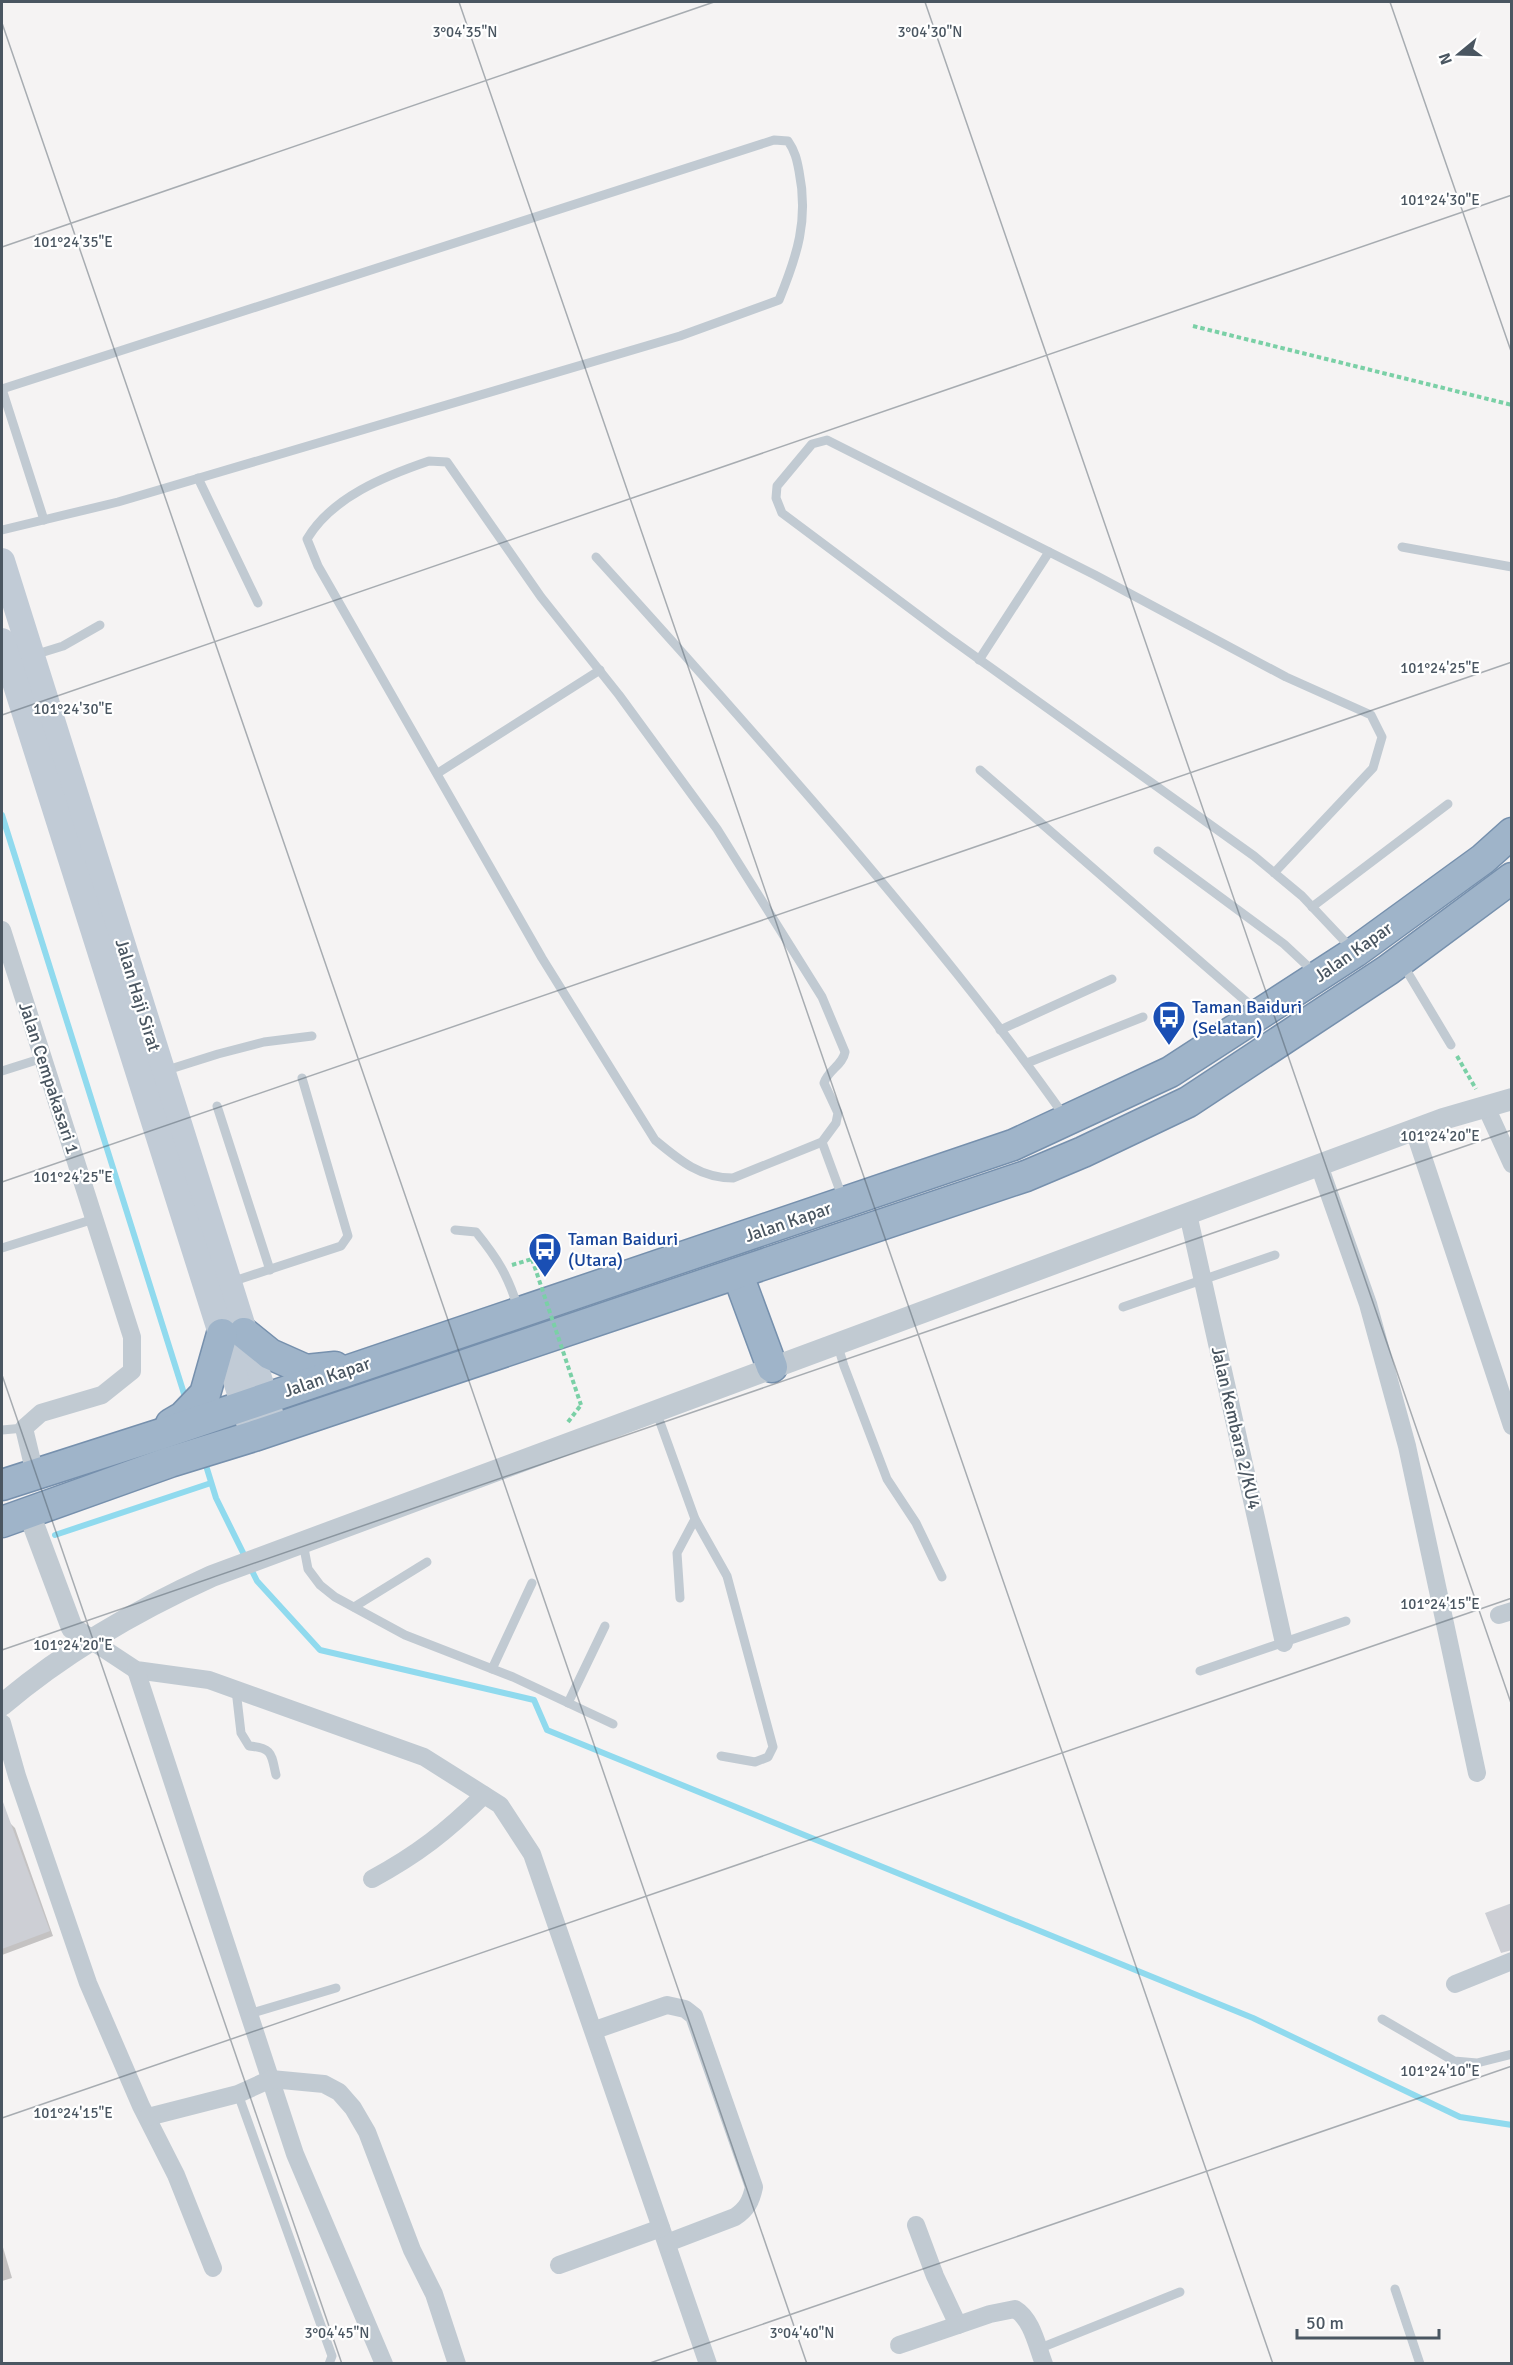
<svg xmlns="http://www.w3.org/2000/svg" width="1513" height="2365" font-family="Signika,sans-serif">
	<rect width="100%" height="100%" fill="#f5f3f3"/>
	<g fill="#0003">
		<path d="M2 1802 7 1824 10 1823 15 1828 53 1936 2 1955Z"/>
		<path d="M2 2244 12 2278 2 2281Z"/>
	</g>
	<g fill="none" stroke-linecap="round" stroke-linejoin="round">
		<g stroke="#90daee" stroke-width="6">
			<path d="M2 815 186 1400"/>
			<path d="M204 1459 216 1498 257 1581 320 1650 534 1700 547 1730 1253 2018 1460 2117 1512 2125"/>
			<path d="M55 1535 211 1483"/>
		</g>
	</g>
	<g fill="#cdcfd5">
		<path d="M2 1802H3L50 1931 2 1949Z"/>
		<path d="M1512 1903V1950L1501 1953 1485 1913Z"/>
	</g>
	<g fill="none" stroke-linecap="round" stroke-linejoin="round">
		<defs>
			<g id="trunk">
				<path d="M738 1275 772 1367"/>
				<path d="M244 1333 270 1354 306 1370 335 1367"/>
				<path d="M171 1424 183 1417 205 1394 222 1334"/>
				<path d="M2 1485 161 1434 1013 1145 1170 1072 1355 952 1483 859 1512 833"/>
				<path d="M2 1522 170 1462 254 1436 1026 1176 1083 1152 1188 1102 1388 970 1512 878"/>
			</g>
		</defs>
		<use href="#trunk" stroke="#7690ad" stroke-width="33"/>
		<g stroke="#7ad0a6" stroke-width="4" stroke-dasharray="4.5 3" stroke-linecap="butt">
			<path d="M1193 326 1512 405"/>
			<path d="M1457 1056 1476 1089"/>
			<path d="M512 1265 532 1259"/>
			<path d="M568 1422 581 1405"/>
		</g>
		<g stroke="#c1cad2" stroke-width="9">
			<path d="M2 389 774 140 788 141C795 151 797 160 799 171 809 220 797 256 779 300L680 336 118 502 2 530"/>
			<path d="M2 389 44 520"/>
			<path d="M429 461 447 462 541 597 619 695 717 829 822 997 845 1052C843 1065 828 1070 824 1083L838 1113 836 1123 822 1142 733 1178C700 1178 679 1160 655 1140L542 958 318 566 307 539C332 497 385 476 429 461Z"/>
			<path d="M198 478 258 603"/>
			<path d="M1402 547 1512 567"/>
			<path d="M596 557C680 649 762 742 843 836 920 927 997 1020 1065 1117"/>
			<path d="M34 655 63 646 100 625"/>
			<path d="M979 660 1049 552"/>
			<path d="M980 770 1256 1010"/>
			<path d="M438 773 600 670"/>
			<path d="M1158 851 1284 944 1315 973"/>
			<path d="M1274 873 1373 768 1382 737 1371 715 1286 677 1095 575 827 440 812 444 777 486 776 498 782 513 948 637 1254 856 1302 896 1351 948"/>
			<path d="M1312 907 1448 804"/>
			<path d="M1402 963 1451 1045"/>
			<path d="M1000 1030 1112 979"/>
			<path d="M1027 1063 1143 1017"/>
			<path d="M2 1071 43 1058"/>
			<path d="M164 1071 218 1054 264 1042 312 1036"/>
			<path d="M217 1106 270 1270"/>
			<path d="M822 1142 843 1199"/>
			<path d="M455 1230 476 1232C498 1259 508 1276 518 1308"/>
			<path d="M2 1248 94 1219"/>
			<path d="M231 1282 341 1246 348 1236 302 1078"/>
			<path d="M1123 1307 1275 1255"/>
			<path d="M837 1343 844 1366 887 1479 916 1523 942 1577"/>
			<path d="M656 1411 695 1519 727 1576 773 1747 768 1757 755 1762 721 1756"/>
			<path d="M2 1430 24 1428"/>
			<path d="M303 1543 308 1569 320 1585 335 1597 405 1635 513 1677 613 1724"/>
			<path d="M680 1598 677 1553 695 1519"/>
			<path d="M354 1607 427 1562"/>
			<path d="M492 1669 532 1583"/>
			<path d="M1200 1671 1346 1621"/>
			<path d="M236 1690 241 1733 249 1746C273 1748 271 1754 276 1775"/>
			<path d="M568 1703 605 1626"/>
			<path d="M249 2014 336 1988"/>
			<path d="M1382 2019 1454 2061 1477 2063 1512 2054"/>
			<path d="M238 2094 332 2356 329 2364"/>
			<path d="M1395 2289 1420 2364"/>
			<path d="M1038 2349 1180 2292"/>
		</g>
		<g stroke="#c1cad2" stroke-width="18">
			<path d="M2 930 132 1337V1371L102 1395 41 1413 24 1428 35 1474"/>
			<path d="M1486 1107 1512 1164"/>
			<path d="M1414 1130 1512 1426"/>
			<path d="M1319 1165 1368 1304 1407 1446 1477 1773"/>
			<path d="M1188 1214 1284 1643"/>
			<path d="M1499 1615 1512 1611"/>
			<path d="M92 1641 136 1670 209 1680 424 1757 500 1805 532 1854 708 2364"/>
			<path d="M136 1670 295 2154 384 2364"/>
			<path d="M2 1723 17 1776 88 1983 141 2106 176 2175 213 2268"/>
			<path d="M372 1879C418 1854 446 1832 484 1795"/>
			<path d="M1455 1984 1512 1961"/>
			<path d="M595 2030 667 2005 685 2009 694 2016 754 2187C751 2201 747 2209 735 2217L667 2243"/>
			<path d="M148 2117 238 2094 271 2079 324 2084 339 2092 353 2108 367 2132 412 2250 434 2294 457 2364"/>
			<path d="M916 2225 935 2276 958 2325 990 2314 1015 2309C1032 2319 1037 2346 1044 2364"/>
			<path d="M559 2265 661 2228"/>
			<path d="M899 2345 958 2325"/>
		</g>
		<g stroke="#c1cad2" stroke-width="22">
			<path d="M29 1513 72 1628 92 1641"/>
			<path d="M2 1705C63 1653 139 1609 212 1576L1443 1119 1512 1099"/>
		</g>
		<g stroke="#c1cbd6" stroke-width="26">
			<path d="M2 561 275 1429"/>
			<path d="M2 641 250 1425"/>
		</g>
		<use href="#trunk" stroke="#9fb4c9" stroke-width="30"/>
		<path stroke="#7ad0a6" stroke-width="4" stroke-dasharray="4.5 3" stroke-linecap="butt" d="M532 1259 581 1405"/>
	</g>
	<path fill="none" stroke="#4a5661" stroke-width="1.5" stroke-opacity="0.45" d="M459 2 1273 2364M925 2 1512 1706M1390 2 1512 354M2 23 807 2364M2 247 714 2M2 715 1512 195M2 1182 1512 662M2 1375 342 2364M2 1650 1512 1130M2 2118 1512 1598M647 2364 1512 2066"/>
	<defs>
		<symbol id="bus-pin" viewBox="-11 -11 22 30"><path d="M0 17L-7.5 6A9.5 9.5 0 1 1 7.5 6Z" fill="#1a4fb4" stroke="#fff"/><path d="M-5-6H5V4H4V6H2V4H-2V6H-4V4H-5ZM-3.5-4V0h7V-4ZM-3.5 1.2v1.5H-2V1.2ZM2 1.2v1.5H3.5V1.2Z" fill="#fff"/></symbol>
	</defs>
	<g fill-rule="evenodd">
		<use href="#bus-pin" x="1150" y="998" width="38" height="52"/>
		<use href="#bus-pin" x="526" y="1230" width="38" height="52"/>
	</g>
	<g text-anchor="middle" stroke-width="4.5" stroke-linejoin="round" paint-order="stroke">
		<g font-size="18" fill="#4a5661" stroke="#fff">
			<text transform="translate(1353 952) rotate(-35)" y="6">Jalan Kapar</text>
			<text transform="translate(138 995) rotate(73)" y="6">Jalan Haji Sirat</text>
			<text transform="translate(49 1078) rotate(72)" y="6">Jalan Cempakasari 1</text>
			<text transform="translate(788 1222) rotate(-19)" y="6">Jalan Kapar</text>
			<text transform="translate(327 1377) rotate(-19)" y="6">Jalan Kapar</text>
			<text transform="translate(1236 1428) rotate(77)" y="6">Jalan Kembara 2/KU4</text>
		</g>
		<g font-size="18" fill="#164399" stroke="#fff" text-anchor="start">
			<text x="1192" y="1013">Taman Baiduri<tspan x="1192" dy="21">(Selatan)</tspan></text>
			<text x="568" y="1245">Taman Baiduri<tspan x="568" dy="21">(Utara)</tspan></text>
		</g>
	</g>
	<g font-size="15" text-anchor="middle" fill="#4a5661" stroke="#fff" stroke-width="4.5" stroke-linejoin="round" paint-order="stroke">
		<text x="930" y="37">3°04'30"N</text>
		<text x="465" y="37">3°04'35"N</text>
		<text x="1440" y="205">101°24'30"E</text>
		<text x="73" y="247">101°24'35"E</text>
		<text x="1440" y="673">101°24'25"E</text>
		<text x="73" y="714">101°24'30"E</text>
		<text x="1440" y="1141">101°24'20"E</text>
		<text x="73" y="1182">101°24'25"E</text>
		<text x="1440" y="1609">101°24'15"E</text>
		<text x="73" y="1650">101°24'20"E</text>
		<text x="1440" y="2076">101°24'10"E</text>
		<text x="73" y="2118">101°24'15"E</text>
		<text x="337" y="2338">3°04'45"N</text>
		<text x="802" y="2338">3°04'40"N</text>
	</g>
	<rect width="1513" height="2365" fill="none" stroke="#4a5661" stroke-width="6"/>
	<g transform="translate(1459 54) rotate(251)" stroke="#ffffff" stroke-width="4.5" paint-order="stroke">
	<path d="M0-4.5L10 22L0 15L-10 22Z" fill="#4a5661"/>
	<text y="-9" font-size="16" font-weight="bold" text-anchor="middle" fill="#4a5661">N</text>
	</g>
	<path d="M1297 2329v9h142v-9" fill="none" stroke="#4a5661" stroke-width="3"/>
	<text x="1306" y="2329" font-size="18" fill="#4a5661" stroke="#ffffff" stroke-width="4.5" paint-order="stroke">50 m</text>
</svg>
